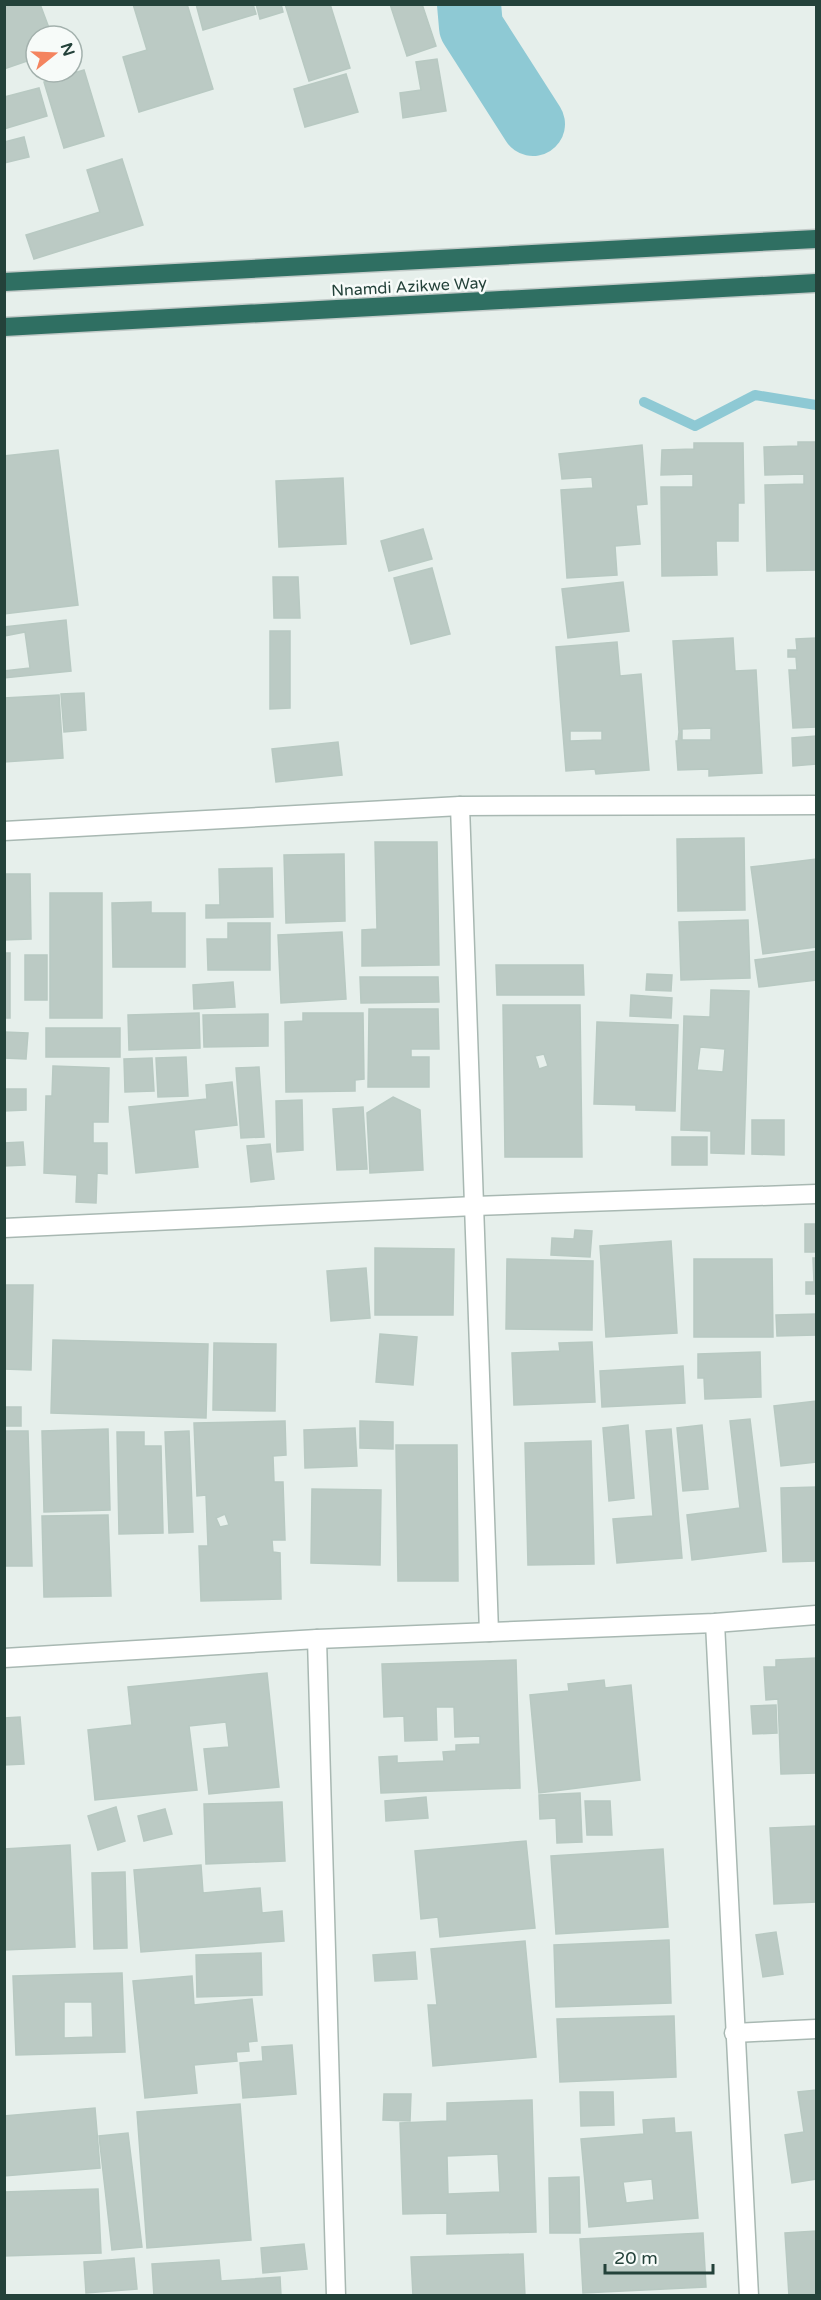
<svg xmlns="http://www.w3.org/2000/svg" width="821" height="2300" font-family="'Varela Round',sans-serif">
	<rect width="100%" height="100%" fill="#e6efeb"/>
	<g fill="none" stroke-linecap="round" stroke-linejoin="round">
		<path stroke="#8ec9d4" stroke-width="10" d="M644 402 695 426 755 395 816 405"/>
		<path stroke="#8ec9d4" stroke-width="64" d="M469 4 471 27 533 124"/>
	</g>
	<g fill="#bbcac4" stroke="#b8c9c2" stroke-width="1.5" fill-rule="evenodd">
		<path d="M40 4 52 36H36V58L4 69V5Z"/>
		<path d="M133 4H187L213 89 139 112 123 57 147 50Z"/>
		<path d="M196 4H253L256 14 203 30Z"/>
		<path d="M256 4H281L283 12 260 19Z"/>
		<path d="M285 4H330L350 68 309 81Z"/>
		<path d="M390 4H422L436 46 407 56Z"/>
		<path d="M437 59 446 111 403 118 400 93 421 90 416 62Z"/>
		<path d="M84 70 104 136 64 148 44 82Z"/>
		<path d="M346 74 358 112 305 127 294 89Z"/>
		<path d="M39 88 47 116 4 129V97Z"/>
		<path d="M24 137 29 157 4 163V142Z"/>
		<path d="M122 159 143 225 34 259 26 235 100 212 87 170Z"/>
		<path d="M798 442H816V570L767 571 765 485 804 484V474L765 475 764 447 798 446Z"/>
		<path d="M694 443H743L744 503H738V541H716L717 575 662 576 661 487H693V474L661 475 662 450 694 449Z"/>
		<path d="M642 445 647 504 636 505 640 544 615 546 617 575 567 578 561 490 593 488 592 477 562 479 559 454Z"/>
		<path d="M58 450 78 605 4 614V456Z"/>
		<path d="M343 478 346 544 279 547 276 481Z"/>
		<path d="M423 529 432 559 389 571 381 541Z"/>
		<path d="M432 568 450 634 411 644 394 578Z"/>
		<path d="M273 577H298L300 618H274Z"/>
		<path d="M623 582 629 631 568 638 562 589Z"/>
		<path d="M66 620 71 671 4 678V671L30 668 25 632 4 636V627Z"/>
		<path d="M270 631H290V708L270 709Z"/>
		<path d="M733 638 735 671 756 670 762 773 709 776V769L678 770 676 741H678L679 732 673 641ZM711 728V740H682V729Z"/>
		<path d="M816 638V727L793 728 789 670H797L796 657H788V650H797L796 639Z"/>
		<path d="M617 642 620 676 641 674 649 770 596 774 595 769 566 771 556 647ZM570 731H602V740L570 741Z"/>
		<path d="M84 693 86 730 64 732 61 694Z"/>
		<path d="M59 695 63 758 4 762V698Z"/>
		<path d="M816 736V764L793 766 792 738Z"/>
		<path d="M338 742 342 775 276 782 272 749Z"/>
		<path d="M744 838 745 910 678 911 677 839Z"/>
		<path d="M375 842H437L439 965 362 966V930L377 929Z"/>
		<path d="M344 854 345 921 286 923 284 855Z"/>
		<path d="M816 859V947L763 954 751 867Z"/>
		<path d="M272 868 273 917 206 918V905H220L219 869Z"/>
		<path d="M4 874H30L31 939 4 940Z"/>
		<rect x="50" y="893" width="52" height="125"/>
		<path d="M151 902V913H185V967H113L112 903Z"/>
		<path d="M748 920 750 978 681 980 679 922Z"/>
		<path d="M228 923H270V970H208L207 939H228Z"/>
		<path d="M342 932 346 999 281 1003 278 935Z"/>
		<path d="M816 951V980L759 987 755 960Z"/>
		<rect x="4" y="953" width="6" height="65"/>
		<rect x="25" y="955" width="22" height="45"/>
		<path d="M496 965H583L584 995H497Z"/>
		<path d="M647 974 672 975 671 991 646 990Z"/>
		<path d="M360 977H438L439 1002 361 1003Z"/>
		<path d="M233 982 235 1007 194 1009 193 985Z"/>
		<path d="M711 990 749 991 744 1154 711 1153V1131L681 1130 684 1016 710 1017ZM700 1047 725 1049 723 1072 697 1070Z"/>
		<path d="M631 995 672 998 671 1018 630 1016Z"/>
		<path d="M503 1005H580L582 1157H505ZM544 1054 548 1066 539 1069 535 1056Z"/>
		<path d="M369 1009H438L439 1049H411V1057H429V1087H368Z"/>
		<path d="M199 1013 200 1048 129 1050 128 1015Z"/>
		<path d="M303 1013H363L364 1079 355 1080V1091L286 1092 285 1022 303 1021Z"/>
		<path d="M268 1014V1046L204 1047 203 1015Z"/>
		<path d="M597 1022 678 1025 675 1111 636 1110V1105L594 1104Z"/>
		<rect x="46" y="1028" width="74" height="29"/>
		<path d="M4 1032 28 1033 26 1059 4 1058Z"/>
		<path d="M186 1057 188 1096 158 1097 156 1058Z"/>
		<path d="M152 1058 154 1091 125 1092 124 1059Z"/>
		<path d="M53 1066 109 1068 108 1122H93V1143H107V1174L97 1173 96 1203 76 1202 77 1175 44 1173 46 1096H52Z"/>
		<path d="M259 1067 264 1137 241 1138 236 1068Z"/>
		<path d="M232 1082 237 1125 194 1130 198 1167 136 1173 129 1107 207 1099 206 1085Z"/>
		<path d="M4 1089H26V1110L4 1111Z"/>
		<path d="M393 1097 420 1110 423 1170 370 1173 367 1113Z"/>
		<path d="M302 1100 303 1150 277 1152 276 1101Z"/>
		<path d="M363 1107 367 1169 337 1170 333 1109Z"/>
		<path d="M752 1120H784V1155L752 1154Z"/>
		<rect x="672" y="1137" width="35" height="28"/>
		<path d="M23 1142 25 1165 4 1166V1143Z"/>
		<path d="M270 1144 274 1179 251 1182 247 1146Z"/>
		<rect x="805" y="1224" width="11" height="28"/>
		<path d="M575 1230 592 1231 590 1257 551 1255 552 1238 574 1239Z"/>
		<path d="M671 1241 677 1333 606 1337 600 1246Z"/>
		<path d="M375 1248 454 1249 453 1315H375Z"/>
		<path d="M813 1258H816V1294H806V1282H814Z"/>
		<path d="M507 1259 593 1261 592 1330 506 1329Z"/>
		<path d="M694 1259H772L773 1337H694Z"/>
		<path d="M366 1268 370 1318 331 1321 327 1271Z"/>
		<path d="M4 1285H33L31 1370 4 1369Z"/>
		<path d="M816 1314V1335L777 1336 776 1315Z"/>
		<path d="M380 1334 417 1337 413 1385 376 1382Z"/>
		<path d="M53 1340 208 1344 206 1418 51 1413Z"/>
		<path d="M592 1342 595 1402 514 1405 512 1353 560 1351 559 1343Z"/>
		<path d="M214 1343 276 1344 275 1411 213 1410Z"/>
		<path d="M760 1352 761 1397 705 1399 704 1378H698V1354Z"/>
		<path d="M683 1366 685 1403 602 1407 600 1371Z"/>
		<path d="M816 1401V1462L781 1466 774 1406Z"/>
		<rect x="4" y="1407" width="17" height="19"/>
		<path d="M750 1419 766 1551 692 1560 687 1515 740 1508 730 1421Z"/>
		<path d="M285 1421 286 1455 273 1456 274 1482H283L285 1540H272L273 1552 280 1553 281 1599 201 1601 199 1546H208L206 1495 197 1496 194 1423ZM225 1514 229 1525 220 1527 216 1518Z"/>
		<path d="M360 1421 393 1422V1449L360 1448Z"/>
		<path d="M628 1425 634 1498 609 1501 603 1428Z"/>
		<path d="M702 1425 708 1489 683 1491 677 1428Z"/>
		<path d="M355 1428 357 1466 305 1468 304 1430Z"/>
		<path d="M108 1429 110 1510 44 1512 42 1431Z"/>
		<path d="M671 1429 682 1558 617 1563 613 1519 653 1516 646 1431Z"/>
		<path d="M4 1431H28L32 1566H4Z"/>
		<path d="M189 1431 193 1532 169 1533 165 1432Z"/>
		<path d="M117 1432H144V1446H161L163 1533 119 1534Z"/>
		<path d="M591 1441 594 1564 528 1565 525 1443Z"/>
		<path d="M396 1445H457L458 1581H398Z"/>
		<path d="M816 1487V1561L783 1562 781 1488Z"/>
		<path d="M312 1489 381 1490 380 1565 311 1563Z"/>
		<path d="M108 1515 111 1596 44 1597 42 1516Z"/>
		<path d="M816 1658V1773L781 1774 778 1699 766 1700 764 1667H776V1660Z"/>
		<path d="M516 1660 520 1788 381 1793 379 1757 397 1756V1763L444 1761 443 1752 456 1751V1745L480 1744V1736L455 1737 454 1707H436L437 1740 405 1741 404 1716 384 1717 382 1664Z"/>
		<path d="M267 1673 279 1787 209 1794 204 1749 229 1747 226 1722 189 1726 197 1790 95 1800 88 1730 132 1725 128 1687Z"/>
		<path d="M604 1680 605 1688 631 1685 640 1780 539 1793 530 1695 569 1691 568 1684Z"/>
		<path d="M776 1705 777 1733 753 1734 751 1706Z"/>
		<path d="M20 1717 24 1764 4 1765V1718Z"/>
		<path d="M580 1793 582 1842 557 1843 556 1818 540 1819 539 1795Z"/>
		<path d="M426 1797 428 1818 386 1821 385 1801Z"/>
		<path d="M585 1801H610L612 1835H587Z"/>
		<path d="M282 1802 285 1861 206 1864 204 1804Z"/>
		<path d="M116 1807 125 1841 98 1850 88 1816Z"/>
		<path d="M165 1809 172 1834 144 1841 138 1816Z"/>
		<path d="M816 1826V1902L774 1904 770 1828Z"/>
		<path d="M526 1841 535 1928 440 1937 438 1917 421 1919 415 1851Z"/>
		<path d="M70 1845 75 1947 4 1950V1849Z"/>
		<path d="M663 1849 668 1927 556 1934 551 1856Z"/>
		<path d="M201 1865 203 1893 260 1888 262 1913 282 1911 284 1941 141 1952 134 1870Z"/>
		<path d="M125 1872 127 1948 94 1949 92 1873Z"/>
		<path d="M776 1932 783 1974 763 1977 756 1935Z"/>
		<path d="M669 1940 671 2003 556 2007 554 1945Z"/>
		<path d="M525 1941 536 2057 433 2066 428 2005H437L431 1949Z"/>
		<path d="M415 1952 417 1979 375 1981 373 1955Z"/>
		<path d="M261 1953 262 1995 197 1997 196 1955Z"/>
		<path d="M122 1973 125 2052 16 2055 13 1976ZM64 2002H92L93 2037 64 2038Z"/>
		<path d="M192 1976 194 2005 252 1999 257 2041 248 2042 249 2051 236 2052 237 2061 194 2065 197 2093 145 2098 133 1981Z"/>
		<path d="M674 2016 676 2077 560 2082 557 2019Z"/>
		<path d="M292 2045 296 2094 243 2098 240 2063 263 2061 262 2047Z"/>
		<path d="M816 2090V2179L792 2183 785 2135 804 2132 798 2092Z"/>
		<path d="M580 2092H613L614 2125 581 2126Z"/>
		<path d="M384 2094H411L410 2121 383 2120Z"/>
		<path d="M532 2100 536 2232 447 2234V2213L403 2214 400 2123 447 2121V2103ZM498 2154 500 2192 448 2194 447 2156Z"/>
		<path d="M240 2104 251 2240 147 2248 137 2112Z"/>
		<path d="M95 2108 100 2168 4 2176V2116Z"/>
		<path d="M674 2118 675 2133 691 2132 698 2218 589 2227 581 2139 644 2134 643 2120ZM652 2179 654 2200 626 2203 623 2182Z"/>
		<path d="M128 2133 142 2247 112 2250 99 2136Z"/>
		<path d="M579 2177 580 2233H550L549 2178Z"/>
		<path d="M98 2189 101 2253 4 2256V2192Z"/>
		<path d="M816 2231V2296H789L785 2233Z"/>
		<path d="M703 2233 706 2287 583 2293 580 2239Z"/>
		<path d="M304 2244 307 2269 263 2273 261 2248Z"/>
		<path d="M523 2254 525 2296H413L411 2257Z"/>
		<path d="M134 2258 137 2289 86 2293 84 2262Z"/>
		<path d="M219 2260 221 2281 280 2277 281 2296H154L152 2264Z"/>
	</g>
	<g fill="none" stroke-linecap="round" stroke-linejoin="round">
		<defs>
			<g id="street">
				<path d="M460 806 489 1632"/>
				<path d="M4 831 460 806 816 805"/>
				<path d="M4 1228 475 1206 816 1194"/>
				<path d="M715 1623 749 2296"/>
				<path d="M317 1639 336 2296"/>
				<path d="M4 1658 317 1639 715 1623 816 1615"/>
				<path d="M734 2033 816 2029"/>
			</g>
			<g id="highway">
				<path d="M4 282 816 239"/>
				<path d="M4 327 816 283"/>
			</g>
		</defs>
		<use href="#street" stroke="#a8b8b2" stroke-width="21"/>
		<use href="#highway" stroke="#c2cac8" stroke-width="21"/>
		<use href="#street" stroke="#fff" stroke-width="18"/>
		<use href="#highway" stroke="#2f6f62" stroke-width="18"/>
	</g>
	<g text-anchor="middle" stroke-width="5" stroke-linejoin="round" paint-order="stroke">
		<g font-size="16" fill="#24423a" stroke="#f7fbf9">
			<text transform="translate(409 286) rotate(-3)" y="6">Nnamdi Azikwe Way</text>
		</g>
	</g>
	<rect width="821" height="2300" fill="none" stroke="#24423a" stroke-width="12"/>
	<g transform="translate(54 54) rotate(72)"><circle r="28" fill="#f7fbf9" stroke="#a3b1ad" stroke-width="1.5"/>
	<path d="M0-4.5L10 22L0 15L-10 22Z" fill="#f4845f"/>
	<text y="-9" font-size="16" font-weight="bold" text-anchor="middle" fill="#24423a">N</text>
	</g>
	<path d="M605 2264v9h108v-9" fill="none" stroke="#24423a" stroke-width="3"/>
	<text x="614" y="2264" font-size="18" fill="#24423a" stroke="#f7fbf9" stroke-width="4.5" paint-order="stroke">20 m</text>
</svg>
